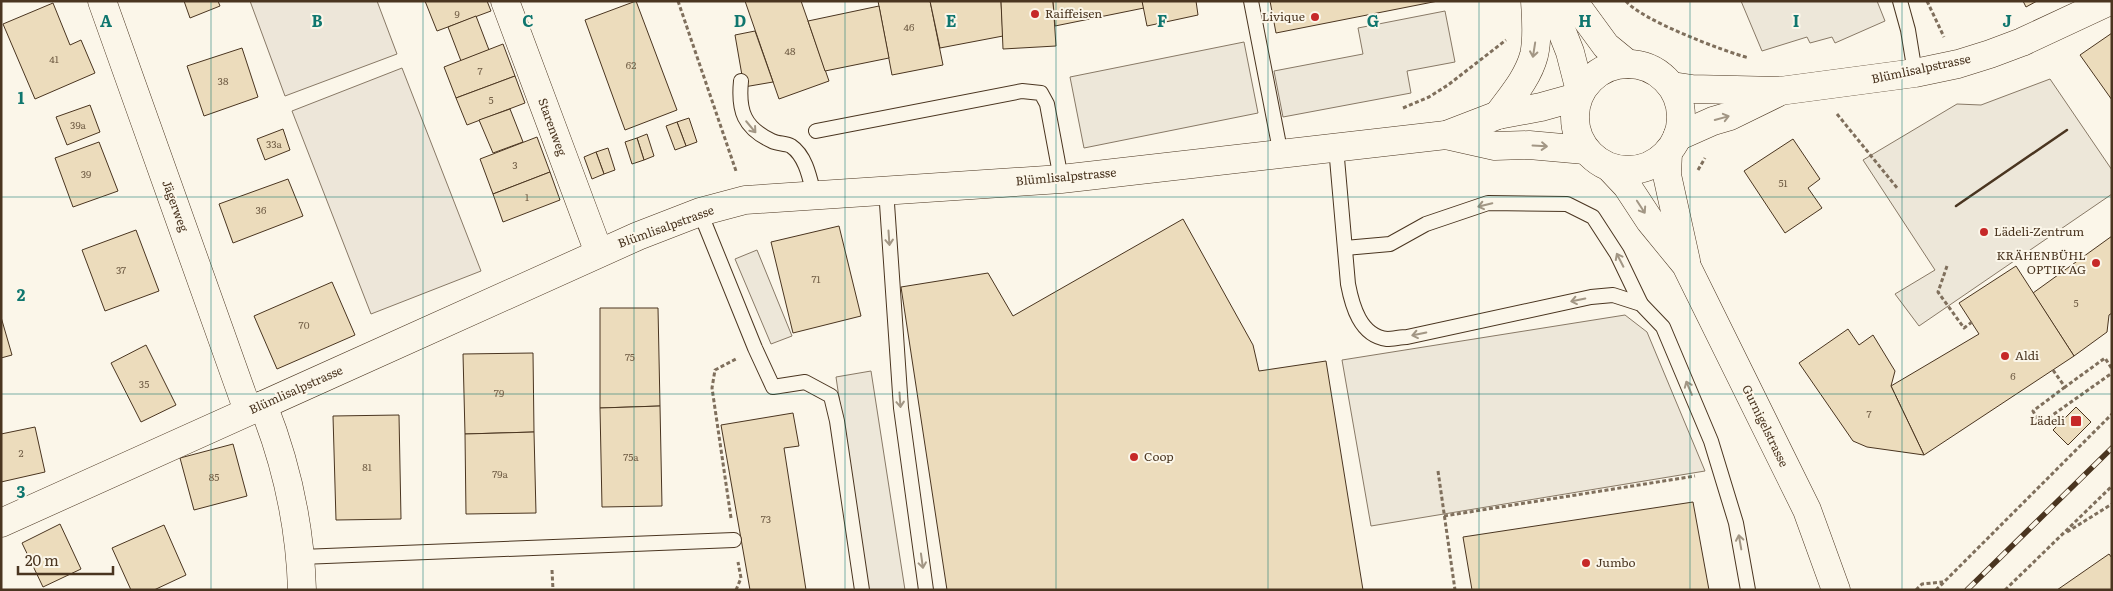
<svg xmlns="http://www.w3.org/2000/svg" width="2113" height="591" font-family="Literata,serif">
	<rect width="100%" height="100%" fill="#fbf6e9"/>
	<g fill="#ede6d9" stroke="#887966">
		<path d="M250 1H377L397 54 285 96Z"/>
		<path d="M402 68 481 271 371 314 292 111Z"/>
	</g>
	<g fill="#ede7d9" stroke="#887966">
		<path d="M1741 1H1877L1885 21 1835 43 1832 37 1810 43 1807 37 1762 51Z"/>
		<path d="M1445 11 1455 62 1407 71 1411 93 1283 117 1274 71 1363 54 1358 28Z"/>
		<path d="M1244 42 1258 113 1084 148 1070 77Z"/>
		<path d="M2050 79 2112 170V194L1919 326 1895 294 1935 270 1863 160 1957 104 1981 105Z"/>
		<path d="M757 250 792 336 771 344 735 259Z"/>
		<path d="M1625 315 1647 332 1705 471 1371 526 1342 360Z"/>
		<path d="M871 371 905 590H867L836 377Z"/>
	</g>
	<g fill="#ecdcbc" stroke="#4a3520">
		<path d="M184 1H218L220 6 190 18Z"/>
		<path d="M425 1H487L491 11 437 31Z"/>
		<path d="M636 1 677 110 625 130 585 20Z"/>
		<path d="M745 1H801L829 81 779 99Z"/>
		<path d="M878 1H930L943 65 892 75Z"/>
		<path d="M930 1H1001L1003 36 940 48Z"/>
		<path d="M1001 1H1053L1056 46 1003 49Z"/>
		<path d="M1053 1H1142L1144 8 1055 26Z"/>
		<path d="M1142 1H1196L1198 15 1147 26Z"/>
		<path d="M1270 1H1438L1276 33Z"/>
		<path d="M2023 1H2037L2026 7Z"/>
		<path d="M53 3 70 45 81 40 95 73 35 99 3 24Z"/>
		<path d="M879 6 889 58 825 71 808 21Z"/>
		<path d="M476 16 489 50 461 61 448 27Z"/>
		<path d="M755 31 773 82 744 87 735 35Z"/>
		<path d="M2112 33V100L2080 55Z"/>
		<path d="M503 44 515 76 456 98 444 67Z"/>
		<path d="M242 48 258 97 204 116 187 66Z"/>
		<path d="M515 76 525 103 467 125 456 98Z"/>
		<path d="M90 105 100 132 67 145 56 117Z"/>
		<path d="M510 109 523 142 493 153 479 120Z"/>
		<path d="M689 118 697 142 686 146 677 122Z"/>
		<path d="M677 122 686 146 675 150 666 126Z"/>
		<path d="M283 129 290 150 265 160 257 139Z"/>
		<path d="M647 134 654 156 644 160 637 138Z"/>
		<path d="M537 137 550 172 493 194 480 159Z"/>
		<path d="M637 138 644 160 632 164 625 142Z"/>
		<path d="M1793 139 1820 179 1808 188 1822 208 1785 233 1744 171Z"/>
		<path d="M99 142 118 191 73 207 55 158Z"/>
		<path d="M608 148 615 170 604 174 596 152Z"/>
		<path d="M596 152 604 174 592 179 584 157Z"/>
		<path d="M550 172 560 200 503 222 493 194Z"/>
		<path d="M288 179 303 216 233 243 219 204Z"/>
		<path d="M1183 219 1253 345 1259 371 1326 361 1363 590H947L901 287 988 273 1013 316Z"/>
		<path d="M839 226 861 316 793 333 771 242Z"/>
		<path d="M136 230 159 291 105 311 82 250Z"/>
		<path d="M2112 236V313L2109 315 2107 332 2074 356 2033 293Z"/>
		<path d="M2016 266 2074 356 1924 455 1891 386 1979 334 1959 303Z"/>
		<path d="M332 282 355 335 277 369 254 316Z"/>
		<path d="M600 308H658L660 406 600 408Z"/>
		<path d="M1 317 12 355 1 358Z"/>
		<path d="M1848 329 1859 345 1873 335 1895 371 1891 386 1924 455 1867 447 1853 441 1799 363Z"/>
		<path d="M146 345 176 405 141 422 111 363Z"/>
		<path d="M533 353 534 432 465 434 463 354Z"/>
		<path d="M660 406 662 506 602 507 600 408Z"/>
		<path d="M2076 407 2091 422 2068 445 2053 430Z"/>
		<path d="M793 413 799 446 784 448 806 590H750L721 425Z"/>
		<path d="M399 415 401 519 336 520 333 416Z"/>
		<path d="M35 427 45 472 1 482V434Z"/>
		<path d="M534 432 536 513 466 514 465 434Z"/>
		<path d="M233 444 247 496 194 510 180 458Z"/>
		<path d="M1693 502 1709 590H1472L1463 537Z"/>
		<path d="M60 524 81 569 43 587 22 543Z"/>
		<path d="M164 525 186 575 154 590H131L112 548Z"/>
		<path d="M2109 554 2112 558V590H2057Z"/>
	</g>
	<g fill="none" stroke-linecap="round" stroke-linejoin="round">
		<defs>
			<g id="lane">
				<path d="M1251 1 1281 155"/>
				<path d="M1900 1 1908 30 1915 73"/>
				<path d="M741 81C738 111 744 128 772 141 778 144 786 143 791 146 806 156 810 179 814 195"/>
				<path d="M816 131 1022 91 1041 93 1047 104 1061 179"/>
				<path d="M1336 147 1348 284C1352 305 1360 336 1387 339 1393 339 1401 337 1407 337L1591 297 1613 295 1641 304 1663 327 1711 441 1736 523 1748 590"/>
				<path d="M886 189 901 408 926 590"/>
				<path d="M700 212 755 348 773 387 805 382 831 396 837 421 862 590"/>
				<path d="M1345 248 1390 244 1426 224 1488 203 1567 204 1593 217 1617 254 1641 304"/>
				<path d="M301 557 734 540"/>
			</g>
			<g id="street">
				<path d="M102 1 248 411"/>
				<path d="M505 1 599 253"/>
				<path d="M1498 115C1511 97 1528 78 1534 55 1538 38 1536 19 1535 1"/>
				<path d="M1446 135 1495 146 1529 145 1585 150"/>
				<path d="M263 405C287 465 300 525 302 590"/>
				<path d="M1 523 638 236 700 212 745 200 1061 179 1446 135 1498 115 1541 107 1577 97"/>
			</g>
			<g id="secondary">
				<path d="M1550 1 1570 52 1580 91"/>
				<path d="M1573 1 1606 46 1628 64"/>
				<circle cx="1628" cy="117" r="53"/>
				<path d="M1672 86 1692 89 1780 91 1915 73 1958 64 1990 54 2022 42 2110 1"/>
				<path d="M1677 137 1713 121 1730 116 1777 93"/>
				<path d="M1668 152 1667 175 1686 261"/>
				<path d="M1611 169 1627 186 1650 221 1686 265 1807 510 1836 590"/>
			</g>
		</defs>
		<use href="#lane" stroke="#4a3520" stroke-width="16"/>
		<use href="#street" stroke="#4a3520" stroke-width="29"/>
		<use href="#secondary" stroke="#4a3520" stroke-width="29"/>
		<g stroke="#7f6f5c" stroke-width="3" stroke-dasharray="4 2.5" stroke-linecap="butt">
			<path d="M678 1 736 171"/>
			<path d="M1626 1C1641 20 1723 51 1749 58"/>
			<path d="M1927 1 1944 37"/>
			<path d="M1403 108 1429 97 1448 85 1506 40"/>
			<path d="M1837 114 1898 189"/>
			<path d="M1698 170 1705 158"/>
			<path d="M1947 266 1938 292 1964 328 1972 322"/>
			<path d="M2053 370 2065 387 2105 358 2112 369"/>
			<path d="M2065 387 2033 411 2040 424 2112 373"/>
			<path d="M1438 471 1455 590"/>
			<path d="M1444 516 1695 476"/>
			<path d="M731 518 712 388 715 370 736 359"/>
			<path d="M2067 532 2112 504"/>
			<path d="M552 570 553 590"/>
			<path d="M736 590 741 578 738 562"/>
			<path d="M1916 590 1922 584 1943 582"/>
			<path d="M1936 590 2112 414"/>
			<path d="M2005 590 2112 486"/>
		</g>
		<use href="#lane" stroke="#fbf6e9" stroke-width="14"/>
		<use href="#street" stroke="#fbf6e9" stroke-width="28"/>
		<use href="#secondary" stroke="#fbf6e9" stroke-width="28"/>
		<defs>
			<path id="rail" d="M1967 590 2112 448"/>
		</defs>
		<use href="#rail" stroke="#4a3520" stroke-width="5.5"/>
		<use href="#rail" stroke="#fbf6e9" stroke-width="4" stroke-dasharray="11" stroke-linecap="butt"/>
		<path stroke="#4a3520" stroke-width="2.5" d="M1956 206 2067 130"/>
	</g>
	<defs><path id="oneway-shaft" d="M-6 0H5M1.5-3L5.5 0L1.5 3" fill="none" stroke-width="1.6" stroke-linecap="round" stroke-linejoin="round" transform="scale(1.25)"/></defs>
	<g stroke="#a29684">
		<use href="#oneway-shaft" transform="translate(1534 50) rotate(99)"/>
		<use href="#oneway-shaft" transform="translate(1722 118) rotate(-15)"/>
		<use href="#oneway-shaft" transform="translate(751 127) rotate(50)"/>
		<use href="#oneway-shaft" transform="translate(1540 146) rotate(3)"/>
		<use href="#oneway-shaft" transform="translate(1485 205) rotate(167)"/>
		<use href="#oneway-shaft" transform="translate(1641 207) rotate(57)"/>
		<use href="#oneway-shaft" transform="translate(889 238) rotate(86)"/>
		<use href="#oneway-shaft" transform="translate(1620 260) rotate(-117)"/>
		<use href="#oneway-shaft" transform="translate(1578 300) rotate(168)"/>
		<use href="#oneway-shaft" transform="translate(1419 334) rotate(168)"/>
		<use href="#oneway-shaft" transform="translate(1689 388) rotate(-113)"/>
		<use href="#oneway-shaft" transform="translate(900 400) rotate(86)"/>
		<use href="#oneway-shaft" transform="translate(1740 542) rotate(-100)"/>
		<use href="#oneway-shaft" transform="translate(922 561) rotate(82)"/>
	</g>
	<path fill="none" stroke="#0f766e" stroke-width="1" stroke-opacity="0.55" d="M211 1V590M423 1V590M634 1V590M845 1V590M1056 1V590M1268 1V590M1479 1V590M1690 1V590M1902 1V590M1 197H2112M1 394H2112"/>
	<g fill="#c62828" stroke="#fbf6e9" stroke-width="2">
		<circle cx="1035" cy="14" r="5"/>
		<circle cx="1315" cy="17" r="5"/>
		<circle cx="1984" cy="232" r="5"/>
		<circle cx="2096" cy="263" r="5"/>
		<circle cx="2005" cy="356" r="5"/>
		<rect x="2070" y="415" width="12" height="12" rx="2.5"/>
		<circle cx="1134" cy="457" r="5"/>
		<circle cx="1586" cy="563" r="5"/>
	</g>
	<g text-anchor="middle" stroke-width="4" stroke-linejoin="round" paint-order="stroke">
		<g font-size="10" fill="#725f47">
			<text x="457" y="18">9</text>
			<text x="909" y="31">46</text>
			<text x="790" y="55">48</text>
			<text x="54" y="63">41</text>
			<text x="631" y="69">62</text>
			<text x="480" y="75">7</text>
			<text x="223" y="85">38</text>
			<text x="491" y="104">5</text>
			<text x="78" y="129">39a</text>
			<text x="274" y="148">33a</text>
			<text x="515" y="169">3</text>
			<text x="86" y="178">39</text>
			<text x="1783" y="187">51</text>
			<text x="527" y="201">1</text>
			<text x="261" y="214">36</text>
			<text x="121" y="274">37</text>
			<text x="816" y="283">71</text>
			<text x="2076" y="307">5</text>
			<text x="304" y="329">70</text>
			<text x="630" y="361">75</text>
			<text x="2013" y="380">6</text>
			<text x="144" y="388">35</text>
			<text x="499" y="397">79</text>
			<text x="1869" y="418">7</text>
			<text x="21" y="457">2</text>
			<text x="631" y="461">75a</text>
			<text x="367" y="471">81</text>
			<text x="500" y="478">79a</text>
			<text x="214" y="481">85</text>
			<text x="766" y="523">73</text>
		</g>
		<g font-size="12" fill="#4a3520" stroke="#fbf6e9" text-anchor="start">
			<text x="1045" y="18">Raiffeisen</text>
			<text x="1305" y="21" text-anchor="end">Livique</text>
			<text x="1994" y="236">Lädeli-Zentrum</text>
			<text x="2086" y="260" text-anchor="end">KRÄHENBÜHL<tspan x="2086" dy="14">OPTIK AG</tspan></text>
			<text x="2015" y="360">Aldi</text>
			<text x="2065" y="425" text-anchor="end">Lädeli</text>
			<text x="1144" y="461">Coop</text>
			<text x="1596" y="567">Jumbo</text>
		</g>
		<g font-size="12" fill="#4a3520" stroke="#fbf6e9">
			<text transform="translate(1921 69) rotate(-12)" y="4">Blümlisalpstrasse</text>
			<text transform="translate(552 127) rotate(70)" y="4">Starenweg</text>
			<text transform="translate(1066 177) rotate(-5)" y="4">Blümlisalpstrasse</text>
			<text transform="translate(175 206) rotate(70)" y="4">Jägerweg</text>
			<text transform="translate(666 227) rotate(-20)" y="4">Blümlisalpstrasse</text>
			<text transform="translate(296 390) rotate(-24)" y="4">Blümlisalpstrasse</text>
			<text transform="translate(1765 426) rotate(64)" y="4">Gurnigelstrasse</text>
		</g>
	</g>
	<g font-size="16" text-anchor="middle" font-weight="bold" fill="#0f766e" stroke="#fbf6e9" stroke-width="4" stroke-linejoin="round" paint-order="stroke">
		<text x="106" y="27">A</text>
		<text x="317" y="27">B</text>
		<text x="528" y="27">C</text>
		<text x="740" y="27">D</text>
		<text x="951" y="27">E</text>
		<text x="1162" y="27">F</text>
		<text x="1373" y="27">G</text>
		<text x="1585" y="27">H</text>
		<text x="1796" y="27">I</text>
		<text x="2007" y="27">J</text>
		<text x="21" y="104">1</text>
		<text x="21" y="301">2</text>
		<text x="21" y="498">3</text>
	</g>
	<rect width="2113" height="591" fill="none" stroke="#4a3520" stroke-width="5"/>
	<path d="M18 566v8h95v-8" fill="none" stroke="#4a3520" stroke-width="2.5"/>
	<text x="25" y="566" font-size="15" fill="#4a3520" stroke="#fbf6e9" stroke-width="4" paint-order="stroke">20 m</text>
</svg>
